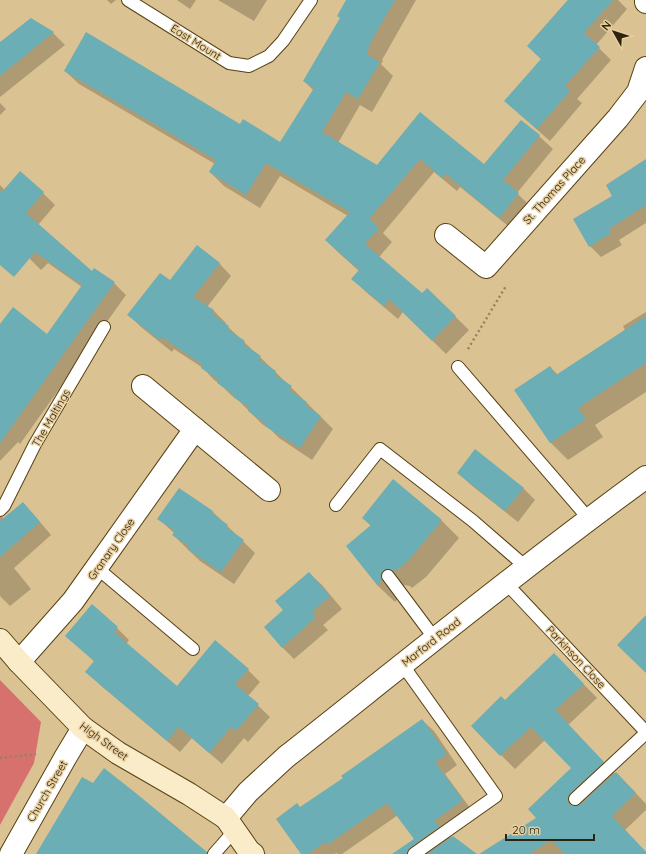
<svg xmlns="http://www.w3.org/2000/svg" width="646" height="854" font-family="Quicksand,sans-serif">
	<rect width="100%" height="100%" fill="#dac292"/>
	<path fill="#d7716d" d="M0 680 41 722 34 763 0 825Z"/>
	<g fill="#0003">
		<path d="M107 0H116L111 4Z"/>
		<path d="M177 0H196L190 9Z"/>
		<path d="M218 0H267L254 21Z"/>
		<path d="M348 0H416L382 60 383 61 381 64 393 76 372 112 360 105 338 143 377 166 420 113 484 166 539 136 553 149 517 193 532 208 513 230 460 187 457 191 434 172 383 233 392 242 379 257 422 294 427 289 469 330 446 354 403 312 398 319 366 292 353 279 359 271 340 254 326 240 348 216 280 176 260 208 224 186 210 172 215 164 79 84 65 71 240 125 281 144 314 91 304 81 341 18Z"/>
		<path d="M568 0H618L627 9 596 45 611 60 577 99 582 103 550 141 518 113 542 60 528 46Z"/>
		<path d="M31 19 53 33 65 45 0 97V44Z"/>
		<path d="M0 103 6 109 0 115Z"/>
		<path d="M646 160V223L619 240 622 245 601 257 590 246 614 196Z"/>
		<path d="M0 185 5 190 43 193 55 205 38 225 92 272 94 269 114 283 126 295 20 444 18 442 0 461V325L47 335 82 287 48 263 41 270 29 258 0 225Z"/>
		<path d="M219 263 231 276 207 307 214 311 226 323 225 324 260 357 303 399 302 400 307 403 333 429 312 460 279 438 271 430 262 424 238 400 231 395 219 383 214 380 203 368 174 349 172 352 141 327 129 315 170 282Z"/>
		<path d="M646 312V392L595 425 603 437 568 460 550 442V367L558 375 625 330 623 326Z"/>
		<path d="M458 473 523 488 535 500 518 522 471 485Z"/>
		<path d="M23 503 35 516 51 535 14 568 31 589 10 606 0 596V515L4 519Z"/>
		<path d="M213 512 255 553 234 584 200 561 173 535 175 534 159 519Z"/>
		<path d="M363 518 442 521 459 538 426 577 412 588 410 586 405 585 401 587 399 598 395 602 377 585 371 526Z"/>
		<path d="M309 573 322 585 342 609 323 625 328 630 294 659 282 647 284 610Z"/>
		<path d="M117 628 129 640 126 644 177 687 248 670 260 682 248 696 270 717 248 742 244 738 222 764 192 738 180 752 99 684 95 662 66 636Z"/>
		<path d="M568 668 597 698 568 725 615 774 630 787 646 804V810L625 830 646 852V854H494L538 818 572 768 545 740 515 769 472 726 505 702Z"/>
		<path d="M422 720 434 731 457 765 445 774 473 812 445 832 451 838 475 854H394L416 839 398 815 342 854H338L336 853 335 854H303L301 808 344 778Z"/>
	</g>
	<g fill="#6baeb5">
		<path d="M346 0H395L369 45 370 46 366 54 380 62 358 99 346 92 322 132 377 165 420 112 484 164 521 120 540 135 503 180 519 193 499 218 446 174 442 178 420 159 369 219 379 228 365 244 422 293 427 288 456 316 432 341 389 299 384 306 351 279 359 270 325 240 350 212 266 163 246 195 209 172 216 160 64 71 86 32 240 124 243 119 280 142 314 88 303 81 340 18 337 16Z"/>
		<path d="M568 0H613L584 33 600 47 565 86 570 91 537 129 504 101 541 59 527 46Z"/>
		<path d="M31 18 54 32 0 76V42Z"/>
		<path d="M646 159V205L609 229 611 233 589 247 573 219 612 196 606 185Z"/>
		<path d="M20 171 44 192 26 213 92 271 94 268 115 282 0 443V324L13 307 47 334 82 285 35 252 14 277 0 265V190L2 192Z"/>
		<path d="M197 245 220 263 193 297 214 310 212 314 229 326 227 329 245 341 243 344 261 356 258 359 276 371 274 374 292 386 289 390 307 402 305 405 321 416 300 448 265 426 266 424 248 411 250 408 233 397 234 395 217 383 219 380 201 368 203 365 162 337 160 340 127 315 160 273 170 280Z"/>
		<path d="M646 316V363L578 408 586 419 550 443 514 390 550 366 556 375Z"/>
		<path d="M475 449 524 488 505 511 457 473Z"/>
		<path d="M393 479 442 520 409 560 394 572 391 569H388L383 570 381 573V576L382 581 377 585 346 546 371 525 362 518Z"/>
		<path d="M179 488 213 511 212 513 228 525 226 527 244 540 221 572 187 549 189 546 172 535 175 531 157 519Z"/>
		<path d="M23 502 40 522 0 557V521Z"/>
		<path d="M309 572 330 596 312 612 316 617 282 648 264 627 283 610 275 601Z"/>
		<path d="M92 604 118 627 114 632 177 686 215 640 249 669 235 684 259 704 236 731 231 727 209 753 179 727 167 741 85 672 94 661 65 636Z"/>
		<path d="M646 615V673L617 645Z"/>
		<path d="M554 653 584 684 555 710 604 762 570 794 568 797V801L569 804 572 806H576L580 805 616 772 636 793 612 816 646 852V854H565L551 840 529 854H479L536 818 528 809 571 768 531 727 500 756 471 726 501 696 505 700Z"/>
		<path d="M422 719 447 754 435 762 463 800 434 821 440 826 410 848 407 851V854H392L414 839 387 803 327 845 325 842 308 854H301L276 819 297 803 300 807 343 778 341 776Z"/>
		<path d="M104 768 137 794 207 852V854H36L82 777 93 783Z"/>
		<path d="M453 836 477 854H427Z"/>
	</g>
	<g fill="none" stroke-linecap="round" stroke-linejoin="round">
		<defs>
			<g id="service">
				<path d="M128 0 229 63 249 66 269 56 283 41 311 0"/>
				<path d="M458 367 589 519"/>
				<path d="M336 505 380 449 473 521 526 567"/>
				<path d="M0 510 4 506 35 444 104 327"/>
				<path d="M97 568 193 649"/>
				<path d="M388 576 435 639"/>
				<path d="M506 583 646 732"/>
				<path d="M402 664 496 796 414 854"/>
				<path d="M575 799 646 733"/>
				<path d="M214 854 235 830"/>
			</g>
			<g id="minor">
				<path d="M646 0V2"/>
				<path d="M446 235 486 267 618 118 638 92 646 68"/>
				<path d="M143 386 195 429"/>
				<path d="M19 662 73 601 195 429 269 490"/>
			</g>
			<g id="tertiary">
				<path d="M226 818 248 792 286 757C405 663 523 567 646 477"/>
				<path d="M11 854 65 758 83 728"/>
			</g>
			<path id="secondary" d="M0 640 19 662 83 728 118 753 189 794 226 818 249 851 253 854"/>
		</defs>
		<use href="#service" stroke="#564113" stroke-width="14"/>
		<use href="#minor" stroke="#564113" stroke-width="24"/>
		<use href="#tertiary" stroke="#564113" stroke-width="24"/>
		<use href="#secondary" stroke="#564113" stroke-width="24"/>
		<g stroke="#95835e" stroke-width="2.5" stroke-dasharray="2 3" stroke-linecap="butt">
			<path d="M468 349 506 286"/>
			<path d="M0 758 36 754"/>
		</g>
		<use href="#service" stroke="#fff" stroke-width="12"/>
		<use href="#minor" stroke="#fff" stroke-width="22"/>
		<use href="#tertiary" stroke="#fff" stroke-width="22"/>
		<use href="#secondary" stroke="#fbecc9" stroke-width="22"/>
	</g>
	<g text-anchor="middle" stroke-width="3" stroke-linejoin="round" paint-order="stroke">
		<g font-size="11" fill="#2d2310" stroke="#e7ce9f">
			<text transform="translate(196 42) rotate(32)" y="4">East Mount</text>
			<text transform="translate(554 190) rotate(-48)" y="4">St. Thomas Place</text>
			<text transform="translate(51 418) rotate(-60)" y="4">The Maltings</text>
			<text transform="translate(111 549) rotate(-55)" y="4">Granary Close</text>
			<text transform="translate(431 642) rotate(-38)" y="4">Marford Road</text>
			<text transform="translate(576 657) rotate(47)" y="4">Parkinson Close</text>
			<text transform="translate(104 741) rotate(36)" y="4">High Street</text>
			<text transform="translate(47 791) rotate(-60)" y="4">Church Street</text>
		</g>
	</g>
	<g transform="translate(614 32) rotate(309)" stroke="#e7ce9f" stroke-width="3" paint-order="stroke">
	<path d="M0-3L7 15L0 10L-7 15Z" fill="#2d2310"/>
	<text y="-6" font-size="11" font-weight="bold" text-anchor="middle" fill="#2d2310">N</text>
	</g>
	<path d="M506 834v6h88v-6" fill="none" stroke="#2d2310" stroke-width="2"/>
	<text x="512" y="834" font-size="12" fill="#2d2310" stroke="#e7ce9f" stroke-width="3" paint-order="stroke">20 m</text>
</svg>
